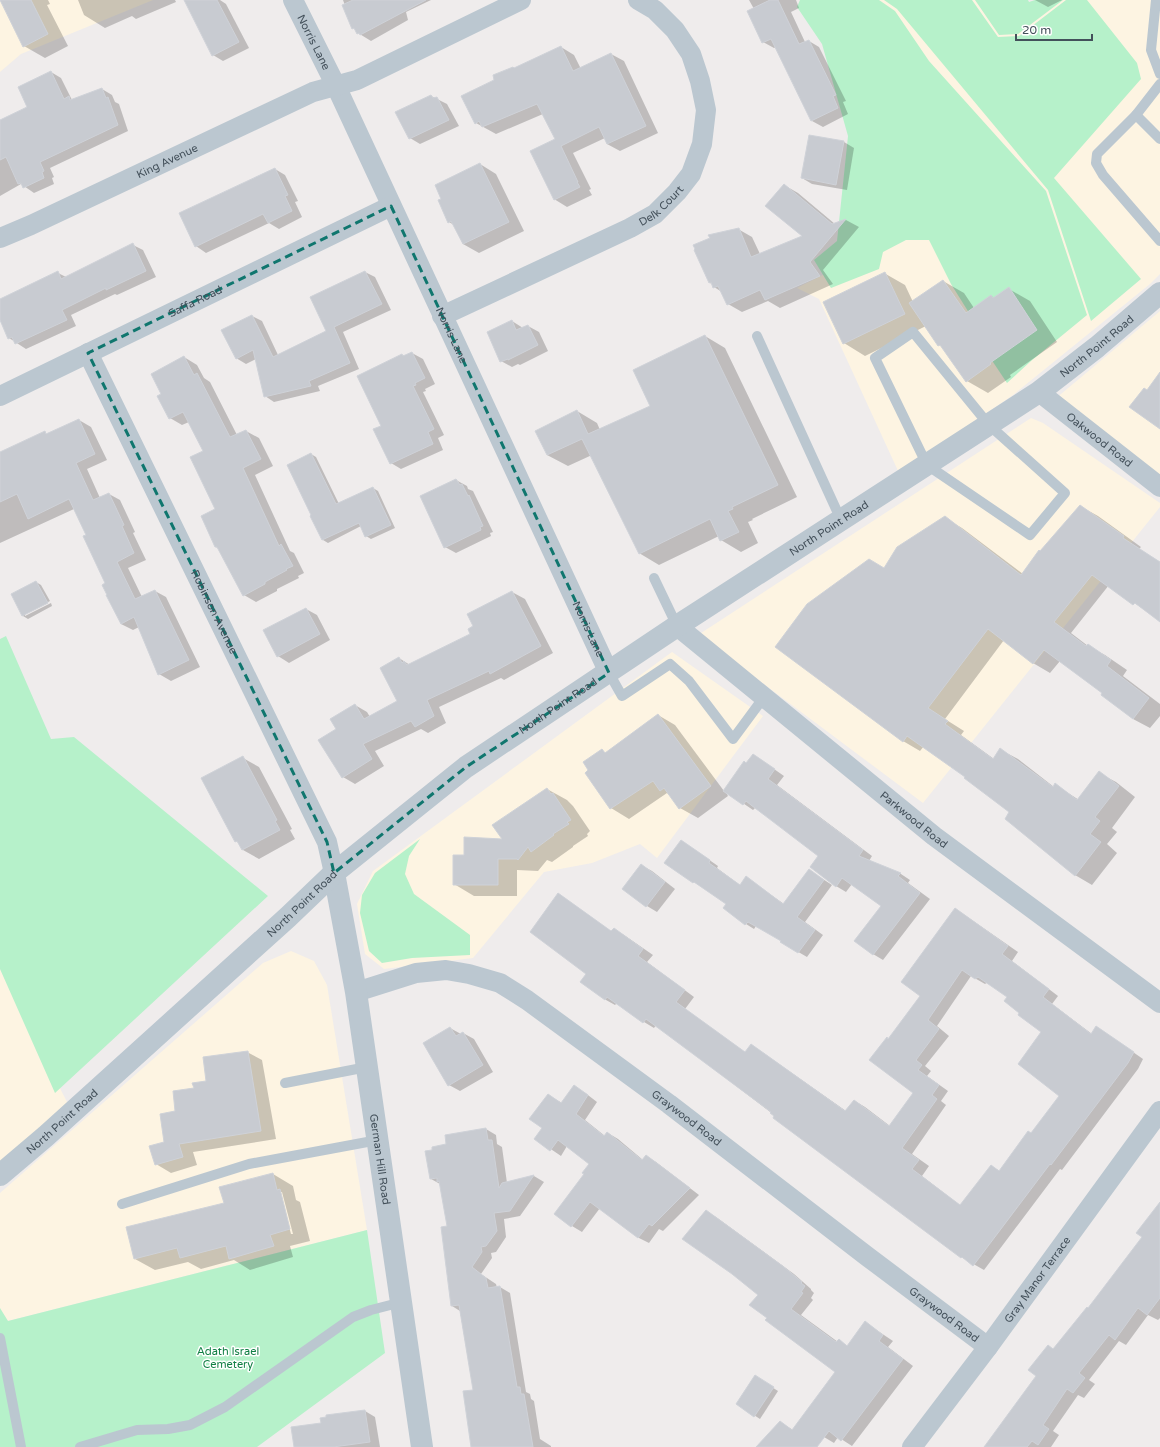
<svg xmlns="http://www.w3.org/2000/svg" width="1160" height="1447" font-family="'Varela Round',sans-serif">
	<rect width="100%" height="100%" fill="#efecec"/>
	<g fill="#fdf4e2">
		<path d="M0 0H153L21 54 0 72Z"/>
		<path d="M822 0H1027L1029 4 1038 0H1160V274L1150 284 1013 395 899 473 819 299 797 288 862 255 865 139Z"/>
		<path d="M1160 311V475L1055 399Z"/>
		<path d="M1031 418 1043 423 1160 503V507L923 803 698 635Z"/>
		<path d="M672 652 763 716 657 858 640 844 592 863 544 872 473 958 384 969 365 954 357 904 373 871Z"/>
		<path d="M291 951 314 961 327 985 367 1230 8 1321 0 1312V1193L263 963Z"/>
		<path d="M0 969 68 1104 0 1163Z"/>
	</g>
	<g fill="#b6f1ca">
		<path d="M800 0H879L895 11 929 61 1046 191 1087 315 1031 361 1007 383 965 320 971 316 951 284 929 240H906L883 252 879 269 831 288 814 260 837 241 848 136 822 44 797 7Z"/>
		<path d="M884 0H972L998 37 1019 36 1066 0H1087L1137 63 1141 79 1054 178 1141 279 1091 321 1048 190 897 9Z"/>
		<path d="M975 0H1028L1029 2 1035 0H1063L1018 34 999 35Z"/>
		<path d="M6 636 51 739 74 737 268 896 55 1093 0 969V639Z"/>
		<path d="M420 839 409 856 405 874 414 894 470 935V955L412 958 382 963 369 951 360 913 362 895 375 873Z"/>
		<path d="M367 1230 385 1353 257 1447H0V1308L8 1321Z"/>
	</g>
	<g fill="#0003" fill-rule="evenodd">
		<path d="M1 0H48L50 4 47 5 68 46 45 58 24 46Z"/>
		<path d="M78 0H175L176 2 136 19 132 16 105 28 84 15Z"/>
		<path d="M211 0H220L226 4 249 48 223 61 213 55Z"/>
		<path d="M343 0H431L406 12 408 20 371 41 358 33 356 30 353 28Z"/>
		<path d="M749 0H796L799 8 791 12 805 42 809 41 819 47 846 101 843 102 848 114 823 127 812 121 776 47 774 48 763 42 754 9Z"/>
		<path d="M1035 0H1062L1048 7Z"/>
		<path d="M561 47 574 55 581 69 611 54 624 61 658 133 620 151 607 144 605 138 573 153 591 189 589 190 592 195 567 207 554 199 557 139 543 114 496 134 476 123 495 81 514 69Z"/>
		<path d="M51 72 61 78 72 100 102 89 112 95 115 102 119 104 128 131 50 168 54 177 52 178 54 184 34 193 21 184 0 196V121L29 108Z"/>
		<path d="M431 96 447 104 459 126 420 144 410 138Z"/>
		<path d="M844 142 854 148 847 190 812 184 802 178Z"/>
		<path d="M480 164 496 174 524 231 479 253 463 244 454 225 449 222Z"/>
		<path d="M275 169 285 175 298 201 295 202 302 217 279 229 269 223 206 253 196 246Z"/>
		<path d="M784 185 798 193 835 224 846 220 859 227 823 270 833 284 780 308 768 301 742 312 728 304 722 292 714 287 713 285 710 283 695 251 738 229 752 237 760 254 803 237Z"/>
		<path d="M133 245 143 250 156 277 117 295 115 294 71 315 76 326 26 349 9 338 0 318V300L58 273 66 277Z"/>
		<path d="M365 272 375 277 391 310 343 332 359 369 318 386 320 391 274 402 265 396 256 359 246 364 236 358 252 316 262 321 278 355 327 331Z"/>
		<path d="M884 273 905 285 913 302 943 281 964 293 974 308 991 296 995 298 1009 289 1030 301 1057 342 1010 375 1011 377 988 393 967 381 943 347 939 345 926 326 865 356 844 343Z"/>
		<path d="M512 321 523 328 528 326 539 332 548 351 520 365 518 364 512 367 501 361Z"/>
		<path d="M705 336 725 348 797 497 752 519 753 520 748 522 758 543 741 552 721 540 719 536 659 565 639 553 592 455 568 466 547 455 577 411 597 423 600 430 651 406Z"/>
		<path d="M412 353 423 359 435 384 425 389 426 391 423 392 444 435 438 438 443 450 401 469 391 463 382 426 402 355 405 356Z"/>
		<path d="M184 357 197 365 204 378 210 382 237 435 246 431 259 438 273 466 255 475 290 551 294 553 304 573 298 576 299 578 277 589V591L256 602 244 595 219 549 216 547V510L204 451 189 422 182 425 170 418 162 395Z"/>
		<path d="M79 420 91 427 107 460 87 469 100 498 109 494 120 500 135 532 133 533 146 560 128 568 142 597 155 591 166 597 200 667 171 681 159 674 139 627 133 630 121 624 87 536 74 509 0 543V456Z"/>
		<path d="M311 454 316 457 339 504 373 488 378 491 395 528 371 539 366 536 361 526 328 543 323 540 311 517Z"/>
		<path d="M456 480 467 486 468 489 473 491 493 532 490 533 491 536 456 553 445 547Z"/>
		<path d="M1080 506 1098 516 1141 547 1139 549 1160 562V621L1109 585 1071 633 1088 646 1105 655 1127 670 1123 676 1160 704V716L1150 728 1133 719 1103 693 1060 661 1050 673 1033 663 1004 640 945 719 964 731 961 735 994 759 1001 750 1018 759 1054 787 1056 785 1079 800 1099 773 1116 782 1135 797 1112 828 1117 832 1107 844 1117 853 1092 885 1075 875 1010 812 966 777 924 746 920 751 903 741 885 569 945 518 962 528 1023 574 1041 552Z"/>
		<path d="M36 582 41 585 50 601 25 614V616L51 603 52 606 28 619 23 616 12 595Z"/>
		<path d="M512 592 525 599 553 653 504 680 501 678 439 707 446 723 428 733 421 729 375 751 384 766 355 784 343 777 338 730 355 705 367 712 370 717 399 701V658L410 665 472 635 474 627Z"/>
		<path d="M306 609 317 615 330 640 289 663 278 656Z"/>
		<path d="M658 715 675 725 724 791 754 755 784 776 777 785 872 856 869 861 901 874 910 880 908 883 930 899 883 960 873 954 882 906 852 884 846 892 836 886 820 856 756 807 753 810 725 791 728 796 698 818 680 808 671 796 667 793 629 819 611 808 602 751 606 753Z"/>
		<path d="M243 758 259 767 292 829 290 830 295 839 259 859 243 850 239 843 236 841Z"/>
		<path d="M547 789 567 800 573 806 590 831 587 834 588 836 573 846V847L552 862 547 860 538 871 517 870V896H474L454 884 465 856 504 840Z"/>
		<path d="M682 841 718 866 717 868 741 886 747 878 784 904 809 870 832 885 805 922 823 935 807 957 781 942 782 940 756 926 754 929 746 924 728 904 694 882Z"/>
		<path d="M641 865 652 871 675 889 657 912 647 906Z"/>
		<path d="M559 894 612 932 614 929 624 935 653 955 647 962 694 997 685 1009 746 1053 752 1045 846 1111 855 1101 865 1107 890 1126 914 1093 889 1040 921 995 956 909 1018 952 1012 961 1058 996 1052 1004 1092 1034 1097 1027 1143 1059 1138 1069 1062 1170 1060 1169 984 1270 961 1257 656 1025 654 1028 644 1022 617 1003 615 1005 606 1000 581 981 587 974ZM971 976 985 984 988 982 1009 997 1020 1013 1042 1032 1061 1096 1031 1134 1000 1171 991 1166 961 1206 922 1176 929 1166 912 1154 946 1105 941 1101 948 1091 927 1076 931 1071 925 1066 949 1036 937 1026Z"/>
		<path d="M450 1028 461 1034 463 1033 474 1039 493 1072 460 1091 449 1085Z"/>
		<path d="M247 1052 262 1060 276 1139 193 1152 197 1165 171 1173 156 1164 176 1112 207 1082Z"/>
		<path d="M584 1092 597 1102 585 1120 605 1136 608 1133 618 1139 643 1160 646 1156 656 1162 699 1195 663 1231 659 1229 649 1243 639 1238 600 1208 582 1232 572 1226 585 1174 591 1163 567 1146 561 1156 536 1139 544 1128 548 1095 562 1103Z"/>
		<path d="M486 1129 496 1135 497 1144 502 1147 507 1183 534 1176 544 1182 520 1216 504 1219 506 1237 496 1252 491 1253 492 1258 481 1274 496 1284 497 1288 500 1287 510 1293 526 1392 530 1394 531 1399 534 1401 540 1439 551 1446V1447H483L460 1311 452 1306 442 1228 448 1227 440 1184 431 1179 447 1145Z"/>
		<path d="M273 1174 293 1186 296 1200 300 1202 310 1241 290 1246 293 1257 250 1270 234 1260 201 1269 188 1262 155 1270 135 1259ZM280 1192H282L293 1234H291Z"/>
		<path d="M706 1211 716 1217 794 1274 811 1289V1290L814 1293 811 1298 813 1300 801 1315 838 1342 839 1341 848 1346 866 1323 893 1341 888 1347 913 1366 852 1446 838 1437 834 1443 824 1437 814 1447H758L780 1422 793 1430 836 1372 768 1318 760 1295Z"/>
		<path d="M1160 1212V1318L1158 1320 1148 1315 1126 1345 1119 1341 1089 1380 1095 1384 1084 1398 1078 1395 1053 1431 1059 1435 1051 1447H985L1037 1376 1054 1350 1088 1309 1143 1237Z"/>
		<path d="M756 1377 778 1391 760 1419 737 1404Z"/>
		<path d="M365 1411 375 1417 380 1447H295L322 1424Z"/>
	</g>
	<g fill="#c8cbd1" stroke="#cfd2d8" fill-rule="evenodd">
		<path d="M0 0H31L48 34 23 47Z"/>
		<path d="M184 0H217L239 42 212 56Z"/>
		<path d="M353 0H426L360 35 359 33 357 34 354 28 352 29 342 5Z"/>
		<path d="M770 0H778L799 44 809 40 836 95 833 96 838 108 811 121 771 39 762 43 747 11Z"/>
		<path d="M561 46 573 71 611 53 646 126 607 144 599 127 561 146 578 182H577L580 187 554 200 530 151 555 139 537 104 482 127 479 121 475 124 461 96 494 80 493 75 513 67 514 68Z"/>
		<path d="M51 71 64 99 69 96 70 100 102 88 106 98 108 97 118 125 40 162 44 171 42 172 44 178 23 188 21 183 18 184 6 157 0 160V120L27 107 18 87Z"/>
		<path d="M431 95 433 98 437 97 449 120 409 139 395 112Z"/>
		<path d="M809 135 844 141 836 185 801 178Z"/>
		<path d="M480 163 509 222 463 244 451 221 448 223 438 200 441 199 435 185Z"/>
		<path d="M275 168 288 195 285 196 292 211 268 223 263 214 195 247 179 213Z"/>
		<path d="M784 184 832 224 846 219 810 262 820 276 765 300 760 290 727 305 718 286 713 288 711 282 709 283 694 250 695 249 693 245 710 238 708 235 739 228 751 257 802 236 765 206Z"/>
		<path d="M133 243 146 271 106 290V288L62 310 67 320 15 344 12 337 8 339 0 320V299L58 271 61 279Z"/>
		<path d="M365 271 382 304 334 327 350 363 309 381 311 386 264 397 253 350 236 359 221 330 252 315 273 357 326 331 310 297Z"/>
		<path d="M885 272 905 314 843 344 823 302Z"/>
		<path d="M943 280 966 313 991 295 993 298 1009 287 1037 330 990 363 991 364 966 382 940 345 938 346 909 303Z"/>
		<path d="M512 320 516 330 528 325 538 345 508 360V359L500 362 487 332Z"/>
		<path d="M705 335 778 485 732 507 733 509 728 511 739 532 720 541 710 519 639 554 582 439 547 455 535 431 577 410 588 434 650 406 633 370Z"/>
		<path d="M412 352 425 378 415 383 416 385 413 386 434 429 428 432 433 444 390 464 373 429 381 426 357 376 402 354 403 356Z"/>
		<path d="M184 356 194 375 197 373 230 437 246 430 261 459 243 468 279 546 281 544 293 566 286 569 287 570 265 582V584L243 596 217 547H215L201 516 215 509 190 457 203 451 183 412 169 419 157 396 161 394 151 374Z"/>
		<path d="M1160 372V429L1129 407 1144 388 1147 390Z"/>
		<path d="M79 419 95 454 76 463 93 500 109 493 124 525 122 526 134 553 117 562 135 599 155 590 189 660 158 675 134 617 121 624 106 595H107L102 585 105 583 83 536 86 535 69 499 28 519 17 494 0 502V452L45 431 46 434Z"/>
		<path d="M311 453 336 504 373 487 391 525 365 537 359 523 322 540 310 516 311 515 287 465Z"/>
		<path d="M456 479 460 485 462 484 468 496 469 495 483 526 480 527 481 530 444 548 420 496Z"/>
		<path d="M1080 505 1124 536 1123 538 1160 562V622L1135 603 1133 605 1092 575 1054 622 1086 646 1088 644 1111 660 1107 666 1149 698 1133 719 1101 695 1102 693 1044 650 1033 664 988 629 928 708 948 721 945 724 993 759 1000 748 1053 787 1055 783 1077 800 1099 771 1119 786 1095 817 1100 821 1090 834 1101 842 1075 876 1005 819 1009 812 964 778 965 777 907 736 903 742 775 647 807 604 869 559 884 568 897 547 945 516 1021 575 1039 550 1040 551Z"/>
		<path d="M36 581 48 603 22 616 11 594Z"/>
		<path d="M512 591 541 646 490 674 489 671 427 700 434 716 415 727 411 721 363 744 372 759 342 778 318 740 336 729 330 719 355 704 364 719 397 701 380 668 399 657 402 663 404 661 407 665 470 634 468 629 473 626 467 614Z"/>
		<path d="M306 608 320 634 277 657 263 630Z"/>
		<path d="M658 714 711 786 679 809 664 788 660 791 653 781 610 809 585 773 588 770 583 762 602 749 605 753Z"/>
		<path d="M753 754 775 769 768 779 863 850 859 856 901 873 898 876 920 893 873 955 854 941 881 906 842 878 836 887 810 867 818 856 751 805 746 801 743 805 723 791 744 761 746 763Z"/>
		<path d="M243 756 277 820 275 821 280 830 242 850 237 841 235 842 201 778Z"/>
		<path d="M547 788 551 794 553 793 571 820 567 822 569 824 553 834 554 835 531 852 528 847 518 860 517 859H498V885H453V855H464V837L502 839 492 825Z"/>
		<path d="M681 840 710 860 709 863 740 885 746 876 783 904 809 869 824 880 797 917 815 930 798 953 780 942 781 941 748 922 745 925 723 908 726 904 694 882 693 883 664 863Z"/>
		<path d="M641 864 665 882 646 907 622 889Z"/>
		<path d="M558 893 611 931 614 928 643 949 638 956 685 990 676 1002 745 1052 751 1044 845 1111 854 1100 889 1126 913 1093 869 1060 887 1037 888 1039 920 996 901 982 955 908 1008 946 1002 954 1049 989 1043 997 1091 1034 1096 1026 1134 1052 1128 1063 1051 1165 1050 1164 973 1266 962 1257 961 1258 773 1118 774 1116 770 1113 771 1112 646 1019 643 1023 607 997 605 1000 580 982 586 974 530 932ZM962 970 975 979 978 977 1007 997 1004 1001 1019 1013 1018 1015 1041 1032 1018 1064 1059 1096 1031 1133 1028 1131 999 1171 991 1165 960 1205 912 1169 919 1160 902 1148 937 1099 932 1095 939 1085 918 1070 922 1065 916 1060 939 1029 928 1020Z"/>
		<path d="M450 1027 456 1036 463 1032 483 1065 448 1086 423 1043Z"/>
		<path d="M248 1051 261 1131 179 1144 183 1157 155 1165 149 1146 164 1142 160 1114 175 1111 173 1091 194 1088 192 1083 206 1081 203 1057Z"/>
		<path d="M574 1085 588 1095 576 1114 604 1136 607 1132 642 1160 646 1155 690 1188 652 1226 649 1224 638 1238 590 1202 571 1227 554 1214 584 1174 582 1173 589 1164 558 1140 550 1151 534 1139 542 1128 529 1119 548 1094 561 1103Z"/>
		<path d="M486 1128 488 1140H492L499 1188 502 1183 534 1175 510 1211 494 1213 497 1231 486 1246 481 1247 482 1252 472 1267 486 1278 488 1288 500 1286 517 1387H520L521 1394H524L533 1447H471L463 1391 473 1390 459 1305 451 1306 441 1227 447 1226 439 1181 437 1182V1178L430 1179 425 1151 432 1150V1147L446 1144 445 1135Z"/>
		<path d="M273 1173 277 1190 280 1189 290 1229 270 1235 274 1246 229 1259 226 1246 180 1258 177 1248 134 1259 126 1227 224 1203 219 1187Z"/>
		<path d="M1160 1202V1298L1147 1315 1138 1308 1115 1340 1109 1335 1079 1373 1085 1378 1073 1393 1067 1389 1043 1425 1049 1429 1038 1445 1032 1441 1027 1447H984L1036 1376 1028 1370 1048 1345 1053 1349 1087 1307 1088 1308 1142 1237 1136 1233Z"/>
		<path d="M706 1210 784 1267 802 1282 801 1283 805 1286 801 1292 803 1293 791 1309 836 1342 839 1339 847 1346 865 1321 883 1335 879 1341 903 1359 841 1441 829 1431 817 1447H756L780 1421 792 1430 835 1372 765 1320 767 1318 749 1305 758 1295 732 1274 682 1239Z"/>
		<path d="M755 1375 774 1387 754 1417 736 1404Z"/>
		<path d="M365 1410 370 1442 333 1447H294L291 1427 321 1423 320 1418 326 1417V1415Z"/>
	</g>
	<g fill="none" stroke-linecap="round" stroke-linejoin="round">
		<g stroke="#bbc7d0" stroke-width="10">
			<path d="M1156 0 1151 50 1160 74"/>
			<path d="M1136 115 1160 84"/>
			<path d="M1160 139 1136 115 1097 154 1096 163 1103 175 1160 241"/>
			<path d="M913 332 989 425 1065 493 1030 535 927 465 875 358Z"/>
			<path d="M757 336 841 520"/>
			<path d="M654 578 677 626"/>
			<path d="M609 673 622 696 670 664 689 681 733 739 764 697"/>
			<path d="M285 1083 367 1067"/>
			<path d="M122 1204 249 1164 378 1140"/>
			<path d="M0 1338 21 1447"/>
			<path d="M80 1447 137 1430 168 1429 190 1425 225 1407 353 1317 371 1310 402 1302"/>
		</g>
		<g stroke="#bbc7d0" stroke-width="20">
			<path id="s1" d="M293 0 336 86 609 673"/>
			<path id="s2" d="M0 238 31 225 313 92 357 80 521 0"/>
			<path id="s3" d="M442 316 630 228 655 214 677 192 691 174 702 144 706 110 700 81 691 54 675 30 655 10 638 0"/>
			<path id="s4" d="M88 353 327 842 334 873"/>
			<path id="s5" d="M1039 392 1160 487"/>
			<path id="s6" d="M0 396 391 206"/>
			<path id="s7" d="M677 626 934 836 1160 1003"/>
			<path id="s8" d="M356 992 416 973 446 970 469 974 500 983 527 1000 669 1104 868 1257 988 1347"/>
			<path id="s9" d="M912 1447 988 1347 1160 1111"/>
		</g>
		<g stroke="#bbc7d0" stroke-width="22">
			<path id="s10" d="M334 873 356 992 422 1447"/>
			<path id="s11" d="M0 1175 46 1136 288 917 334 873 466 767 677 626 1039 392 1097 347 1160 293"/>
		</g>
	</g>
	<path fill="none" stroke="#0f766e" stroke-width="3" stroke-dasharray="8 5" stroke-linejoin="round" d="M391 206 609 673 466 767 334 873 327 842 88 353Z"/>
	<g text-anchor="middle" stroke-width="3" stroke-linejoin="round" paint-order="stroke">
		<g font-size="11" fill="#43505a" stroke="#fff">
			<text dy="4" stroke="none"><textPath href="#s1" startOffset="47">Norris Lane</textPath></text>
			<text dy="4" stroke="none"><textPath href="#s2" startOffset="184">King Avenue</textPath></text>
			<text dy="4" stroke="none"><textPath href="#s3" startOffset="246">Delk Court</textPath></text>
			<text dy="4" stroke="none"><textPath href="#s6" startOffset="217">Saffa Road</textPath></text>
			<text dy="4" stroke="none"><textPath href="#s1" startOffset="371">Norris Lane</textPath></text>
			<text dy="4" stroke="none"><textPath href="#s11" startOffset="1378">North Point Road</textPath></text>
			<text dy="4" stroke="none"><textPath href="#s5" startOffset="77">Oakwood Road</textPath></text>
			<text dy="4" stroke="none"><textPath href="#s11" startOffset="1054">North Point Road</textPath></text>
			<text dy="4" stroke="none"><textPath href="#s4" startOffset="288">Robinson Avenue</textPath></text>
			<text dy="4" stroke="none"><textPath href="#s1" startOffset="695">Norris Lane</textPath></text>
			<text dy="4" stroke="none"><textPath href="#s11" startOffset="730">North Point Road</textPath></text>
			<text dy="4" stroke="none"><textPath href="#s7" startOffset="306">Parkwood Road</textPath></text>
			<text dy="4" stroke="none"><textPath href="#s11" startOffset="406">North Point Road</textPath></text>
			<text dy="4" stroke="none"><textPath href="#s8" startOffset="379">Graywood Road</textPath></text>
			<text dy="4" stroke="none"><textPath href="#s11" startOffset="82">North Point Road</textPath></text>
			<text dy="4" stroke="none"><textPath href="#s10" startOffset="290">German Hill Road</textPath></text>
			<text dy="4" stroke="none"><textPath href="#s9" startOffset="209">Gray Manor Terrace</textPath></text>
			<text dy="4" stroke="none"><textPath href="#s8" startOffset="703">Graywood Road</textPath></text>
		</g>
		<g font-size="11" fill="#107f44" stroke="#fff">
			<text x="228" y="1355">Adath Israel<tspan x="228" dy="13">Cemetery</tspan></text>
		</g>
	</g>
	<path d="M1016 34v6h76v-6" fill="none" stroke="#43505a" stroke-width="2"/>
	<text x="1022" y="34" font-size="12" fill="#43505a" stroke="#ffffff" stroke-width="3" paint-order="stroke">20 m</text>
</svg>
